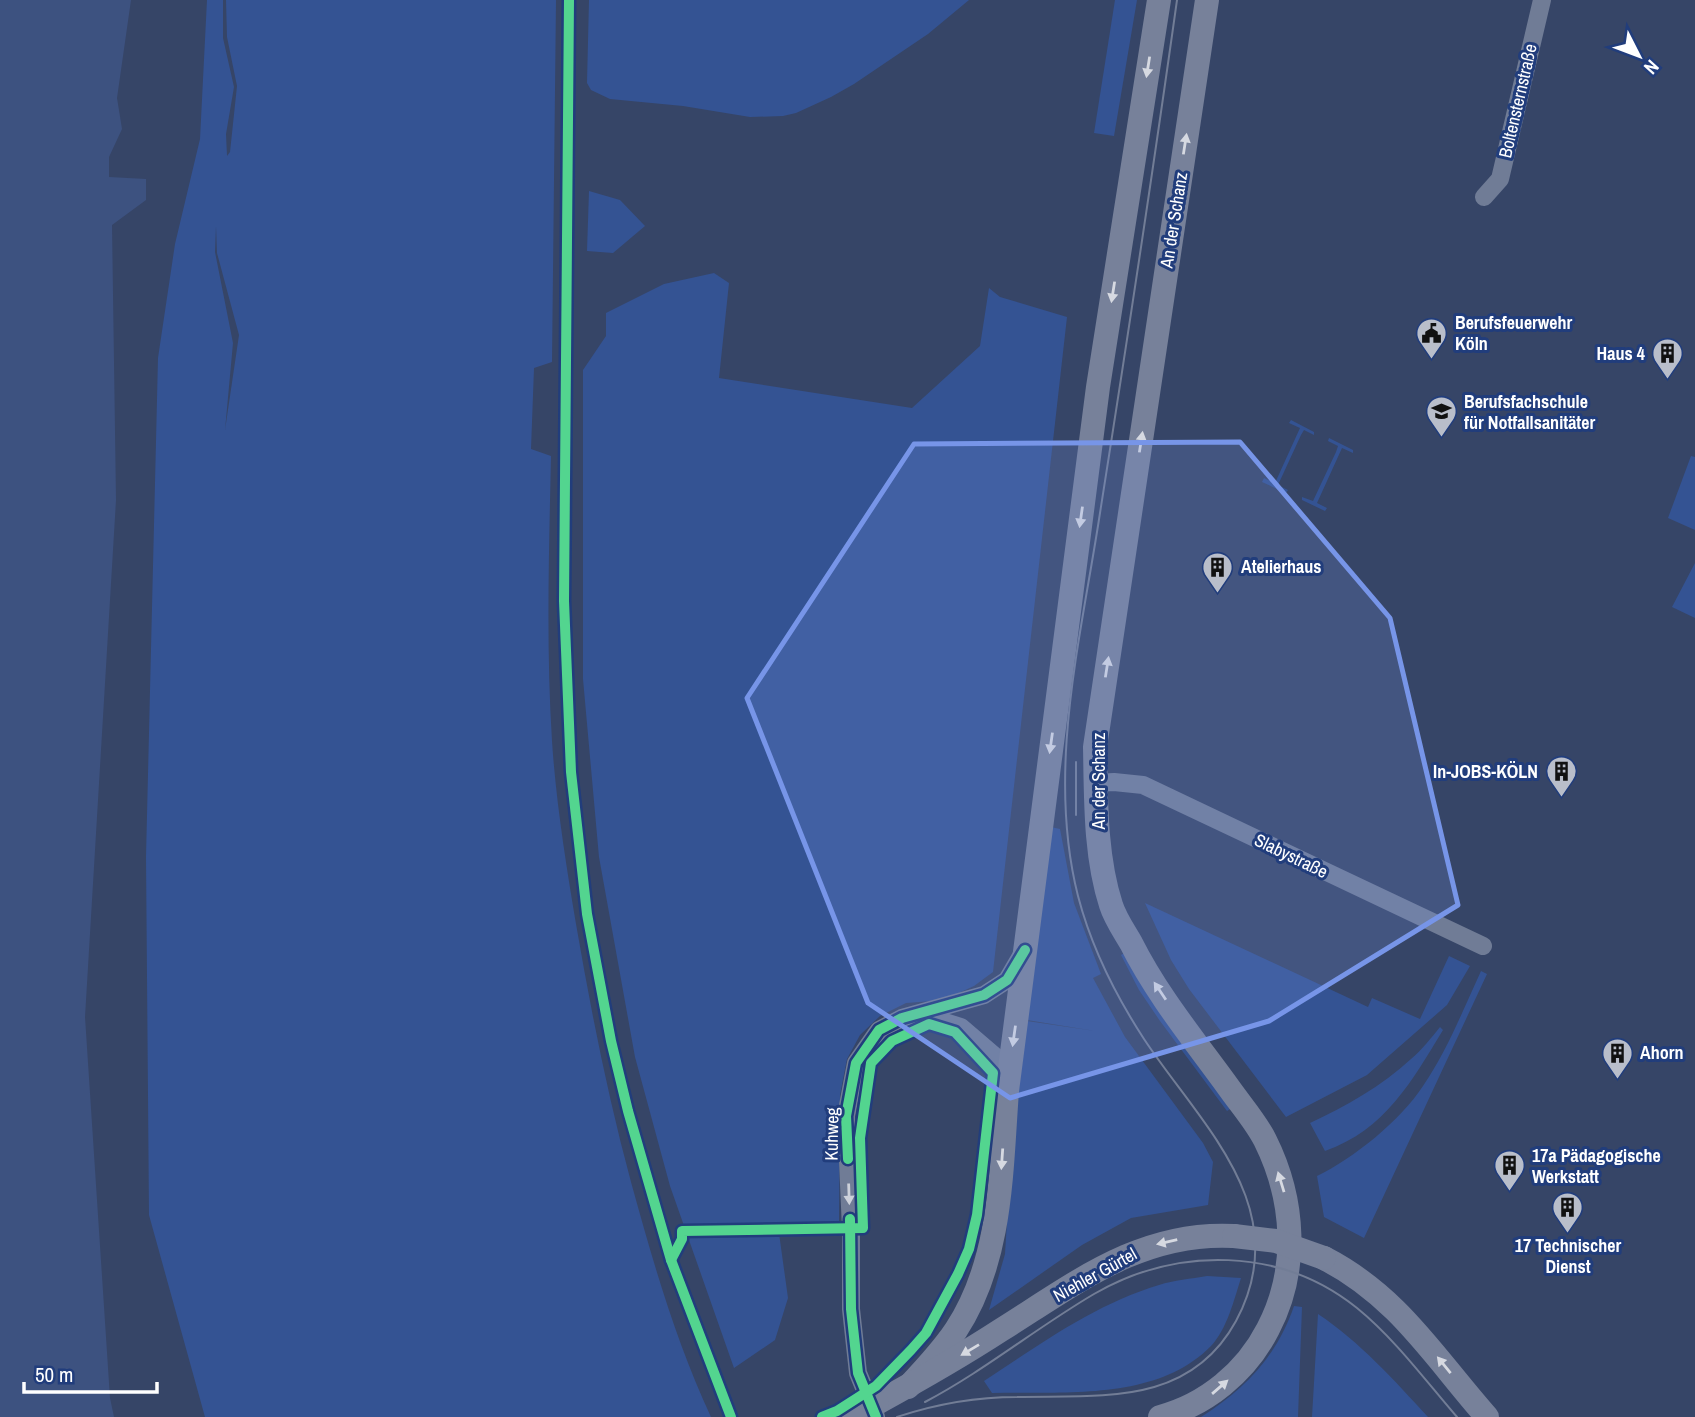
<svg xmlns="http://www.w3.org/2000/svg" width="1695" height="1417" font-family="'Archivo Narrow',sans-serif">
	<rect width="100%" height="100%" fill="#364567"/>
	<g fill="#345393" fill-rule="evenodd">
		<path d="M207 0H223V38L234 87 226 134 227 156 230 152 237 86 227 37 226 0H556L552 362 534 368 531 449 551 456C549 551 546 646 552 741 556 802 566 864 576 924 591 1011 608 1097 631 1182 653 1262 676 1342 711 1417H205L149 1215 146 857 158 358 175 244 200 139ZM216 226 217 253 239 335 225 430 233 343 215 252Z"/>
		<path d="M589 0H969L928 34 854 84 831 97 796 113 783 116 750 117 683 106 610 99 591 90 587 83Z"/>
		<path d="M1115 0H1137L1114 136 1094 133Z"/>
		<path d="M589 191 620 200 645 226 613 253 587 251Z"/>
		<path d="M714 273 729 283 719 378 912 408 980 346 989 288 1000 297 1067 317 993 972 974 986 950 997 933 1001 906 1003 880 1016 860 1035 847 1059 840 1095 839 1227 778 1226 788 1298 775 1340 734 1368 670 1186 635 1057 599 857 583 679V370L606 336V313L664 284Z"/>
		<path d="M1291 420 1314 432V435L1304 430 1301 435 1278 485 1288 490 1286 493 1262 482 1264 478 1275 483 1300 428 1289 423Z"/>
		<path d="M1329 438 1353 450V453L1342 448 1317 503 1327 508 1325 511 1302 500V497L1313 501 1336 452 1338 446 1328 441Z"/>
		<path d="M1691 456 1695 457V530L1668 518Z"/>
		<path d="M1695 563V618L1672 607Z"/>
		<path d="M1051 827 1060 829 1074 903 1101 974 1093 978 1125 1037 1203 1143 1213 1162 1208 1205 1131 1218 1082 1245 989 1310 1005 1254 1011 1156 1027 1021 1095 1031 1027 1020Z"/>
		<path d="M1145 903 1368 1007 1372 998 1420 1019 1449 956 1470 966 1447 1005 1367 1075 1286 1117 1189 989 1171 960Z"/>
		<path d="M1128 951 1235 1106 1227 1111 1160 1021 1139 990 1121 955Z"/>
		<path d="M1481 971 1487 974 1364 1238 1324 1217 1317 1176C1354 1158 1400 1121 1423 1086 1447 1051 1463 1010 1481 971Z"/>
		<path d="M1440 1027 1443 1030C1412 1081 1385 1130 1325 1151L1310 1123C1346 1106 1382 1086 1411 1059 1422 1050 1431 1038 1440 1027Z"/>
		<path d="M1207 1276 1241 1278C1234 1300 1227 1329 1211 1346 1156 1402 1063 1391 992 1393L984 1381C1039 1345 1095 1304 1159 1285 1174 1280 1191 1279 1207 1276Z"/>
		<path d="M1294 1306 1302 1307 1298 1417H1201C1245 1389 1277 1356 1294 1306Z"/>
		<path d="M1318 1314C1360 1342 1394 1380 1428 1417H1312Z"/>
	</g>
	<path fill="#3d5280" d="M0 0H131L117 98 122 129 109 157V177L146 179V200L112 225 116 500 85 1017 110 1398 114 1417H0Z"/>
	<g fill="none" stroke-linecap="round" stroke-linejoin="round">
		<g stroke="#707c96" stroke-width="18">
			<path d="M1484 197 1500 179 1542 0"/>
			<path d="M1096 783 1114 782 1143 785 1483 946"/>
			<path d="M919 1014 961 1027 996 1057 1005 1084"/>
			<path d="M876 1417 858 1373 851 1309V1229L846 1116 856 1063 879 1030 902 1018 984 995 1007 980 1021 956"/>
		</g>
		<g stroke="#77819a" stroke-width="24">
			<path d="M1324 1258C1398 1296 1434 1357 1487 1417"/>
			<path d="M908 1387C925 1369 942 1351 956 1330 1002 1260 1001 1171 1007 1091L1098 387 1159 0"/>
			<path d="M877 1403C919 1380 961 1356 1001 1330 1076 1283 1141 1231 1234 1236"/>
			<path d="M1160 1417C1206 1405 1246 1372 1268 1329 1299 1270 1295 1200 1265 1140 1256 1122 1241 1105 1229 1088 1195 1041 1157 995 1131 943 1124 931 1115 918 1111 905 1095 856 1096 799 1095 747L1207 0"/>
		</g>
		<g stroke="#727d96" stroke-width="2">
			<path d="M1076 762V815"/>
			<path d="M925 1402C984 1371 1036 1328 1094 1294 1177 1246 1281 1247 1357 1308 1395 1339 1425 1380 1457 1417"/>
			<path d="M897 1417C936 1404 976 1397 1017 1397 1100 1395 1189 1407 1236 1321 1297 1208 1200 1124 1144 1039 1116 996 1091 946 1078 896 1046 770 1081 638 1100 513 1127 342 1153 171 1177 0"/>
		</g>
		<g stroke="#77819a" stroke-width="24">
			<path d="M1234 1236 1276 1241 1324 1258"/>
			<path d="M848 1417 877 1403"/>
		</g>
		<defs>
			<g id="cycleway">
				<path d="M569 0 564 601 571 772 587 914 611 1041 628 1111 671 1260 731 1417"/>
				<path d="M848 1159 846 1116 856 1063 879 1030 902 1018 984 995 1007 980 1025 950"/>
				<path d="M850 1219 851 1309 858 1373 876 1417"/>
				<path d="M671 1260 682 1239V1231L863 1228 860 1138 871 1063 892 1041 929 1024 955 1032 993 1073 977 1215 969 1249 958 1274 926 1333 911 1350 876 1386 837 1411 822 1417"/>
			</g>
		</defs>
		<use href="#cycleway" stroke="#213d7c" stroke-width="15"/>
		<use href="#cycleway" stroke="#53d58f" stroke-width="10"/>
	</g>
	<defs><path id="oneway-solid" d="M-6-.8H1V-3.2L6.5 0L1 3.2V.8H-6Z" transform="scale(1.75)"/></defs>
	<g fill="#d6d9e1">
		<use href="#oneway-solid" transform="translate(1148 67) rotate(99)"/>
		<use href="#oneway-solid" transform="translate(1185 144) rotate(-81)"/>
		<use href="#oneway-solid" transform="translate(1113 292) rotate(99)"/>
		<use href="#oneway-solid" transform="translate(1141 442) rotate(-81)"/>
		<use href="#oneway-solid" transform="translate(1081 517) rotate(98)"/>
		<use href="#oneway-solid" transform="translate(1107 667) rotate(-81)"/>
		<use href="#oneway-solid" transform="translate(1051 743) rotate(98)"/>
		<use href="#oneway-solid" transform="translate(1160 991) rotate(-124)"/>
		<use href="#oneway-solid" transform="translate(1014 1036) rotate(98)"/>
		<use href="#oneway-solid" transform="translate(1002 1159) rotate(94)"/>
		<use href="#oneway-solid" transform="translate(1281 1182) rotate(-107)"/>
		<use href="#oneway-solid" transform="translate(1167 1242) rotate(167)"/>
		<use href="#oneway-solid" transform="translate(970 1350) rotate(149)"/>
		<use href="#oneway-solid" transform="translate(1444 1365) rotate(-129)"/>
		<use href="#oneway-solid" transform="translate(1220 1387) rotate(-41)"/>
	</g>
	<use fill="#cdd1da" href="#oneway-solid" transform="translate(849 1194) rotate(88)"/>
	<path fill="#7795e8" fill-opacity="0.2" stroke="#7795e8" stroke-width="5" stroke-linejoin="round" d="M1240 442 1390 618 1458 905 1269 1021 1010 1098 868 1003 747 698 914 444Z"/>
	<defs>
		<symbol id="civic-pin" viewBox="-11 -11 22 30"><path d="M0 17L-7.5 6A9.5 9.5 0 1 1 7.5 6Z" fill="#b9beca" stroke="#213d7c"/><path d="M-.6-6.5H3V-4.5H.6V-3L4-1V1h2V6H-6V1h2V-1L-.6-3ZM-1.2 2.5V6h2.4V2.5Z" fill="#111"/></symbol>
		<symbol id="building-pin" viewBox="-11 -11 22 30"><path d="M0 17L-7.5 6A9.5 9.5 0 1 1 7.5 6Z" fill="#b9beca" stroke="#213d7c"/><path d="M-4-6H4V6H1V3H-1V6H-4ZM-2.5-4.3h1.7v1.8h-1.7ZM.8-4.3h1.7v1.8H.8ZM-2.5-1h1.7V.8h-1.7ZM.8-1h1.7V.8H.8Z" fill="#111"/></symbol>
		<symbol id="school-pin" viewBox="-11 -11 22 30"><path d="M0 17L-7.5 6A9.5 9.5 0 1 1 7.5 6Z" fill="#b9beca" stroke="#213d7c"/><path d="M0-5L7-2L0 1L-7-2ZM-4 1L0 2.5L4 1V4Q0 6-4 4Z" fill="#111"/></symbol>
	</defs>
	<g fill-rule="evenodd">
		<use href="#civic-pin" x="1414" y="316" width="35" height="47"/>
		<use href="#building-pin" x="1650" y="336" width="35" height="47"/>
		<use href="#school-pin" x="1424" y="394" width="35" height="47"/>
		<use href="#building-pin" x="1200" y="550" width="35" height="47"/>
		<use href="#building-pin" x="1544" y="754" width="35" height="47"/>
		<use href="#building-pin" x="1600" y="1036" width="35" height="47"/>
		<use href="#building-pin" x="1492" y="1148" width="35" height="47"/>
		<use href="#building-pin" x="1550" y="1190" width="35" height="47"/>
	</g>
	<g text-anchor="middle" stroke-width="6" stroke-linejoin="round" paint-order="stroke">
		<g font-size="18" fill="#fff" stroke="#213d7c">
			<text transform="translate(1518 101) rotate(-77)" y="6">Boltensternstraße</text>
			<text transform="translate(1174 220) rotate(-81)" y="6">An der Schanz</text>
			<text transform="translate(1099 781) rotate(-90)" y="6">An der Schanz</text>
			<text transform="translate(1291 856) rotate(26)" y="6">Slabystraße</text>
			<text transform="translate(832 1134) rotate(-89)" y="6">Kuhweg</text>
			<text transform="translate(1095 1275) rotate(-29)" y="6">Niehler Gürtel</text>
		</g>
		<g font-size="18" font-weight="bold" fill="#fff" stroke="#213d7c" text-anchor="start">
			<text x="1455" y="329">Berufsfeuerwehr<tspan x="1455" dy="21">Köln</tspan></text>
			<text x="1645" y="360" text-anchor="end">Haus 4</text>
			<text x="1464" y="408">Berufsfachschule<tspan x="1464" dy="21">für Notfallsanitäter</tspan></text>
			<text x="1241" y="573">Atelierhaus</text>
			<text x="1538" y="778" text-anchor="end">In-JOBS-KÖLN</text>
			<text x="1640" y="1059">Ahorn</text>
			<text x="1532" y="1162">17a Pädagogische<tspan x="1532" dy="21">Werkstatt</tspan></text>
			<text x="1568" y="1252" text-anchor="middle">17 Technischer<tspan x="1568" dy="21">Dienst</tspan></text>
		</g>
	</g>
	<g transform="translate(1639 56) rotate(132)" stroke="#213d7c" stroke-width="5" paint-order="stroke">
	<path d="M0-5L12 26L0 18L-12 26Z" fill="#ffffff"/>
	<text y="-10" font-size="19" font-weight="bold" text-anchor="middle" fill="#ffffff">N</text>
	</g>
	<path d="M24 1382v10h133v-10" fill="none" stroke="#ffffff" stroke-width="3.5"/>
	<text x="35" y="1382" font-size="21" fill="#ffffff" stroke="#213d7c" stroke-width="5" paint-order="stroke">50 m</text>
</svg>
